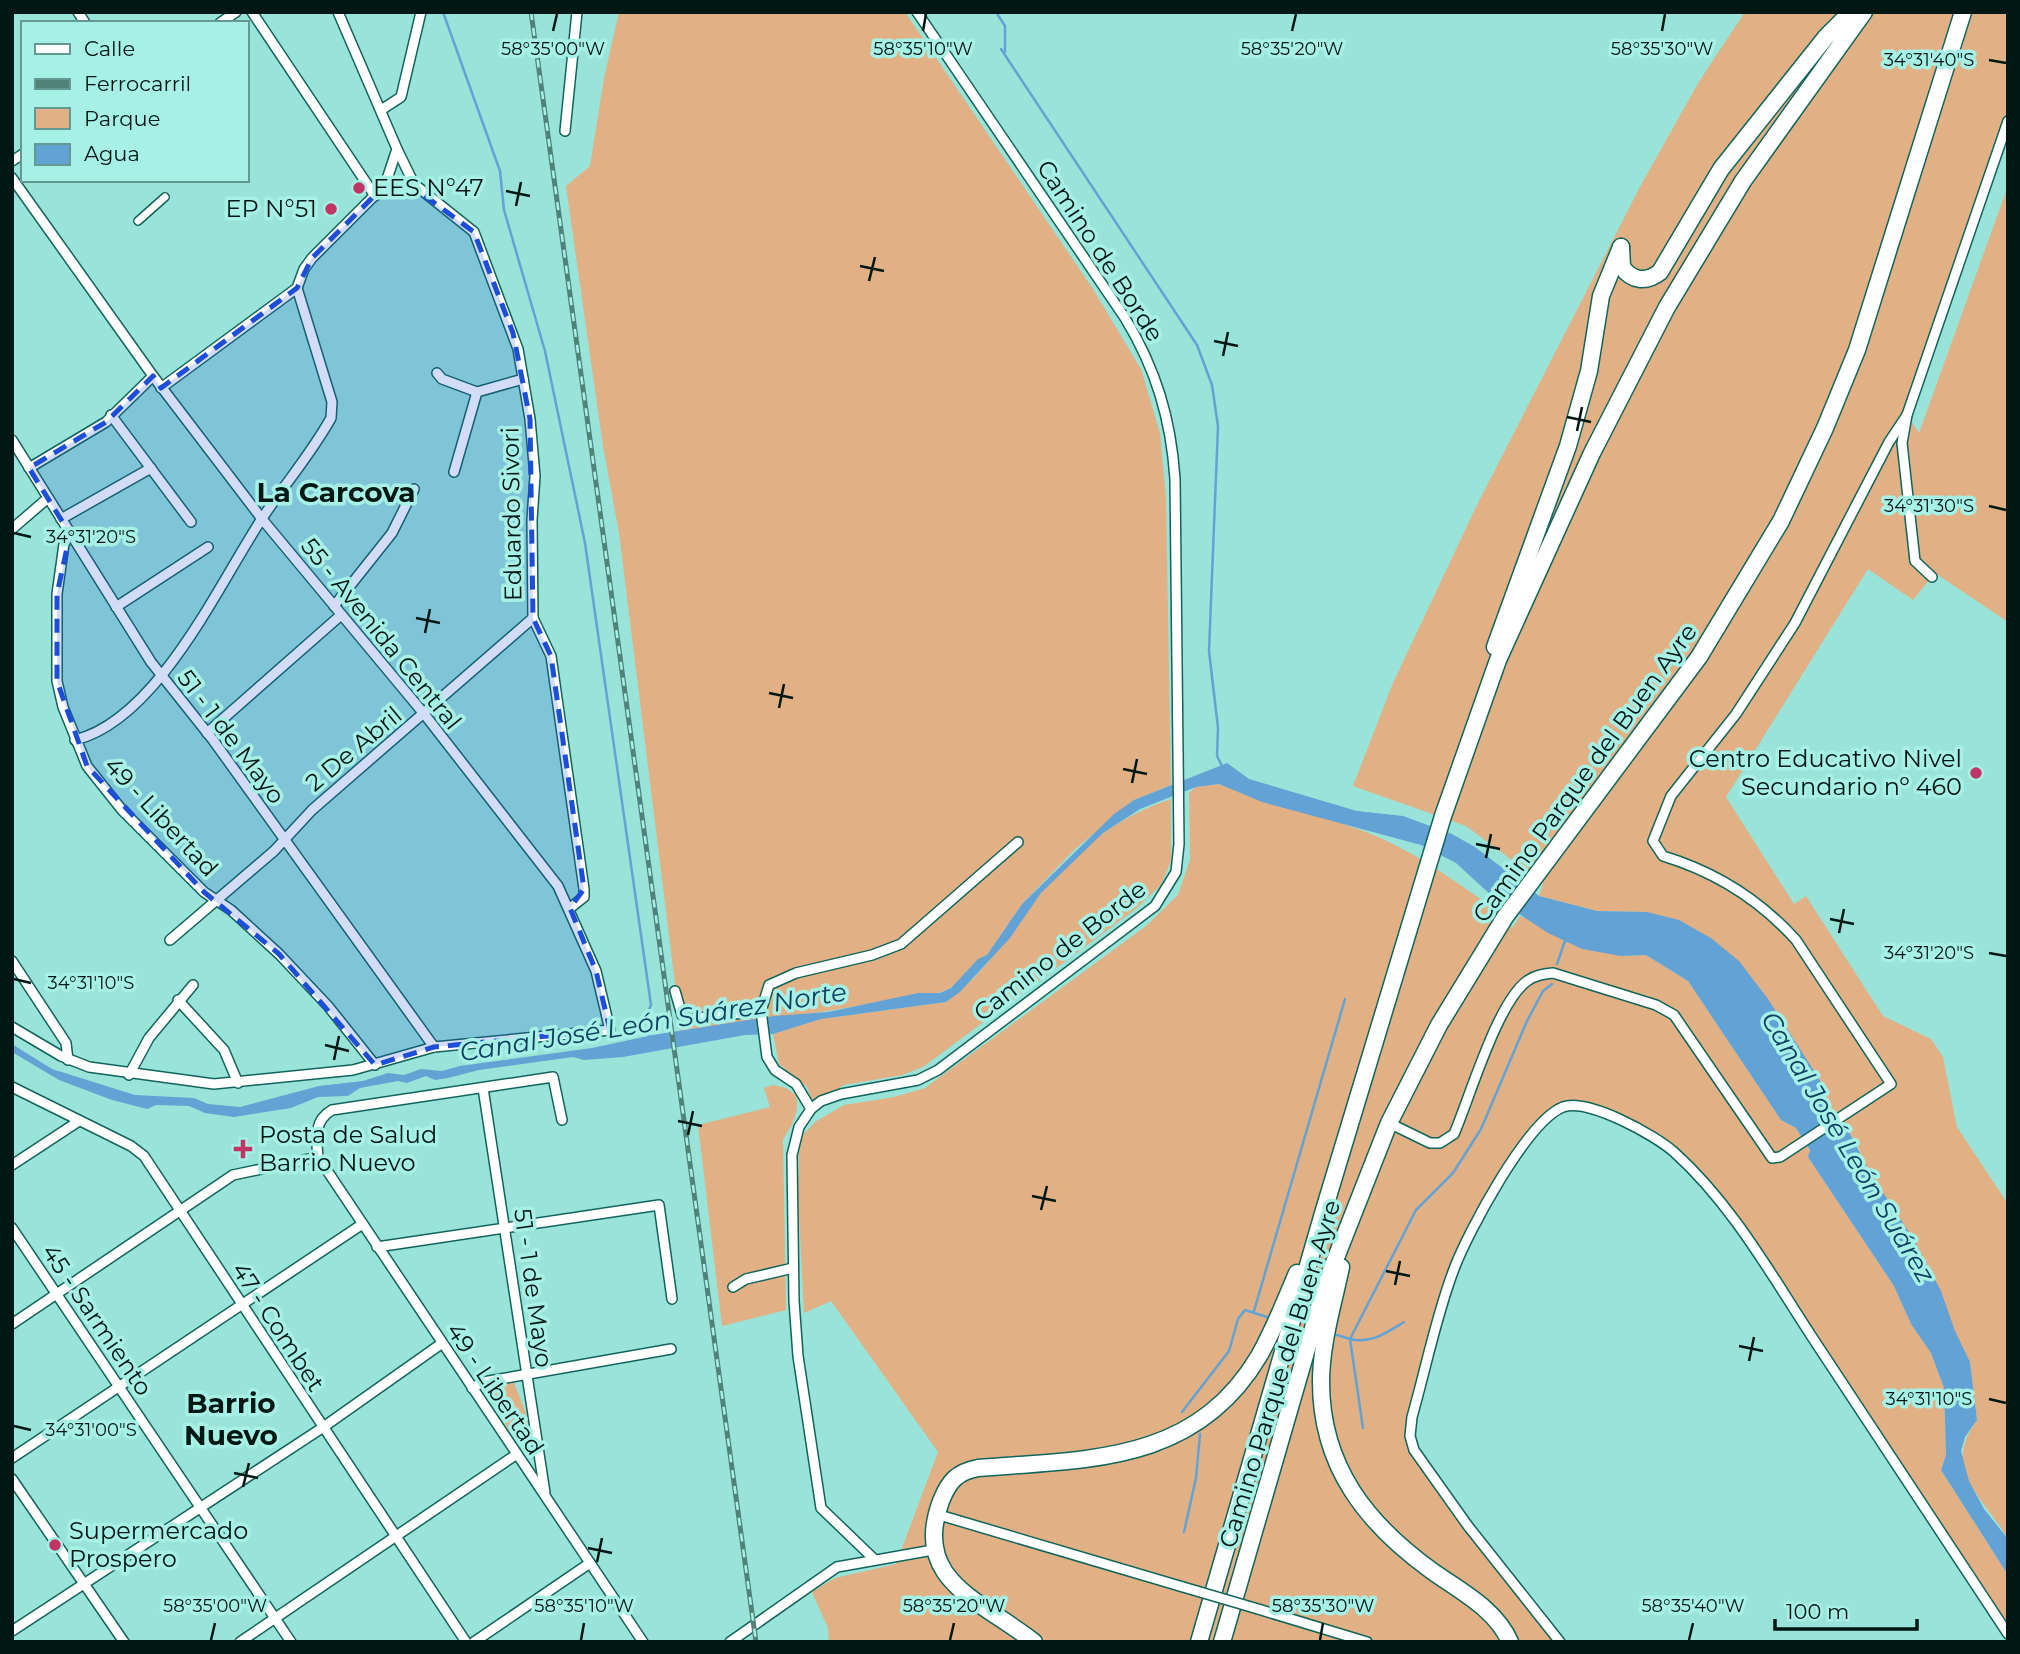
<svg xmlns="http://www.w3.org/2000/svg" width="2020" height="1654" font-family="Montserrat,sans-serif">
	<rect width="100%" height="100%" fill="#99e3d8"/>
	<g fill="#e1b185">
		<path d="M619 12H905L1093 289 1141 369 1160 433 1166 498 1171 785 1134 800 1075 849 1022 904 987 955C968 963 961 985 942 992 932 996 921 992 910 995 834 1013 757 1020 681 1032L619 533 603 446 566 186 590 166 604 78Z"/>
		<path d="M1745 12H2008V121L1907 415 1919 433 2008 186V622L1935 573 1913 600 1868 569 1726 797 1794 904 1806 896 1883 1016 1931 1039 1943 1057 1957 1127 2008 1204V1539C1984 1497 1940 1471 1977 1420L1970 1362 1883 1217 1859 1149 1848 1130 1839 1133 1824 1109 1823 1084 1803 1056 1647 912 1597 911 1539 896 1543 883 1466 826 1353 786 1393 683 1477 505 1642 183 1700 80Z"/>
		<path d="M1219 784C1265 803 1306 811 1352 827 1409 846 1457 882 1505 917L1512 928 1520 916 1621 956 1646 955 1688 981 1781 1120 1796 1128 1810 1151 1808 1157 1894 1286 1911 1324 1931 1353 1944 1388 1946 1455 1941 1470 2008 1575V1634L1757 1252 1673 1151 1590 1108 1564 1107 1538 1125 1460 1252 1412 1417 1414 1450 1560 1642H829L828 1628 812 1592 835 1578 896 1564 938 1452 831 1301 804 1313 798 1197 799 1153 803 1135 815 1122 844 1105 894 1097 925 1088 1146 926 1178 895 1190 860 1189 793 1196 787Z"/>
		<path d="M1171 799V861L1161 885 1137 908 923 1067 902 1075 844 1085 813 1102 807 1087 779 1064 773 1034 820 1019 946 1002C984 975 1010 933 1038 897 1072 852 1118 816 1171 799Z"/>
		<path d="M773 1085 786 1088 796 1095C800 1114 792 1124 783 1140L786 1310 722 1326 698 1125 770 1107 764 1088Z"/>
		<path d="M513 1380 530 1424 509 1432 491 1389Z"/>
	</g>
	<path fill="#63a2d5" d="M1227 763 1249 779 1357 811 1403 816 1452 834 1475 847 1539 896 1597 911 1647 912 1679 920 1711 938 1739 961 1768 999 1823 1085 1824 1109 1839 1133 1848 1130 1870 1173 1913 1238 1941 1291 1955 1331 1970 1362 1977 1420 1965 1437 1961 1451 1969 1481 1984 1509 2008 1539V1575L1941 1470 1946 1455 1944 1388 1931 1353 1911 1324 1894 1286 1808 1157 1810 1150 1796 1128 1781 1120 1688 981 1646 955 1621 956 1582 949 1548 933 1492 896 1456 863 1421 845 1262 802 1219 784 1196 787 1140 809 1103 833 1041 893 1010 938 960 992 946 1002 821 1019 773 1034 745 1035 623 1057 584 1060 573 1057 479 1070 448 1078 435 1080 426 1076 407 1083 398 1081 360 1088 348 1096 318 1097 291 1108 234 1117 205 1113 189 1106 156 1105 147 1109 112 1100 59 1080 12 1052V1044L52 1069 135 1095 194 1098 208 1104 240 1107 319 1086 363 1081 388 1073 404 1075 421 1069 442 1071 460 1066 592 1048 653 1035 774 1016 828 1012 918 993H940L951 988 978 959 987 955 1022 904 1114 814 1134 800Z"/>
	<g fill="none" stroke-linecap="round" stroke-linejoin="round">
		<g stroke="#63a2d5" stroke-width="2.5">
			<path d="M443 12 500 171 504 210 545 351 585 543 651 1005 642 1027 649 1036"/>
			<path d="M996 12 1005 26V52"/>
			<path d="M1001 49 1197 345 1212 385 1218 426 1209 651 1218 728 1217 756 1223 768"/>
			<path d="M1557 964 1566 938"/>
			<path d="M1254 1311 1345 999"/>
			<path d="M1337 1335 1350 1339 1416 1210 1453 1173 1481 1129 1527 1021 1543 991 1552 984"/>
			<path d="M1182 1412 1229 1351 1238 1319 1245 1310 1267 1317"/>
			<path d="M1363 1428 1350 1339C1371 1344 1386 1333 1404 1322"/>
			<path d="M1184 1532 1196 1478 1200 1434"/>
		</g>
		<defs>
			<path id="pedestrian" d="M138 221 165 197"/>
			<g id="minor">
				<path d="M78 12 85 23"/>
				<path d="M252 12 375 196"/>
				<path d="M220 23 236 12"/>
				<path d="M381 110 401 97 421 12"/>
				<path d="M565 131 577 12"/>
				<path d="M397 149 414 184 474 232 518 349 530 419 535 476 532 520 533 618 551 656 584 889V897L570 908"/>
				<path d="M12 161 23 154"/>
				<path d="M12 178 153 376 262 519 425 715 558 886 596 971 610 1030 434 1047 353 1070 214 1084 89 1067 61 1056 12 1027"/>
				<path d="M385 185 396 182 414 184"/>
				<path d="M437 373 442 379 477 392"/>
				<path d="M161 388 297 288 304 269 312 258 385 185 397 149 338 12"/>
				<path d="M111 415 191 522"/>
				<path d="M12 440 151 662 213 740 434 1047"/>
				<path d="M29 468 106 422 153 376"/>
				<path d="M454 472 477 392 523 379"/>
				<path d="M61 519 151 468"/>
				<path d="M12 529 48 498"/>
				<path d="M70 534 64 544 57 594V681L63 707 87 766 122 810 204 892 231 910 279 954 328 1006 375 1065"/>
				<path d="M1932 577 1915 561 1902 443 1907 415 2008 121"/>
				<path d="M334 606 392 533 414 489"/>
				<path d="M116 607 208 547"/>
				<path d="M207 733 341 615"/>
				<path d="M75 740C157 720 218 586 261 520 284 485 311 454 331 418L332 402 297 288"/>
				<path d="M170 940 274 851 312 810 533 618"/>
				<path d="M12 961 66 1043 68 1060"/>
				<path d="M675 991 682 1015 690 1019 761 1011"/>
				<path d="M178 1000 224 1050 238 1083"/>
				<path d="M129 1075 149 1038 193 985"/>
				<path d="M12 1087 131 1146 144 1156 466 1642"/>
				<path d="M483 1088 545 1493"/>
				<path d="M811 1109 796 1084 775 1070 767 1057 761 1011 769 985 796 973 872 955 901 944 1018 842"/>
				<path d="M562 1120 553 1077 332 1110C314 1120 316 1138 318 1157L643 1642"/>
				<path d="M1389 1123 1430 1143H1440L1454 1134C1470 1097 1497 1003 1527 981 1535 975 1544 974 1553 973L1656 1005 1674 1015 1772 1158 1780 1157 1891 1084 1796 940C1759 899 1716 872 1663 856L1653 841 1671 796 1736 714 1795 623 1889 442 1907 415"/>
				<path d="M12 1165 79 1121"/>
				<path d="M12 1228 291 1642"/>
				<path d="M377 1247 659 1205 672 1299"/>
				<path d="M733 1287 746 1279 793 1268"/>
				<path d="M12 1324 233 1175 318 1157"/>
				<path d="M472 1388 483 1382 671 1349"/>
				<path d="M12 1458 361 1225"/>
				<path d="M12 1479 124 1642"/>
				<path d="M936 1514 1183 1587"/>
				<path d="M875 1560 821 1508 798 1356 794 1301 792 1155 799 1127 811 1109 821 1101 841 1094 918 1080 938 1070 1155 906 1176 872 1179 844 1175 479C1171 419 1156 369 1125 318L917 12"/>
				<path d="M1258 1609 1367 1642"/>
				<path d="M12 1631 322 1428 441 1344"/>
				<path d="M240 1642 517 1454"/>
				<path d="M474 1642 590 1563"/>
				<path d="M730 1642 837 1567 933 1550"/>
				<path d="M1560 1642 1468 1526 1414 1450 1410 1436 1412 1417C1426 1368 1436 1316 1454 1269 1468 1232 1527 1121 1563 1107 1588 1098 1655 1135 1674 1152 1732 1204 1772 1276 1814 1340 1879 1438 1944 1536 2008 1634"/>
			</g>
			<g id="motorway">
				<path d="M1621 247 1622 267C1632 281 1646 283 1660 272L1721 169 1826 37 1851 12"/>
				<path d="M1495 647 1568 446 1589 371 1601 296 1621 247"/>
				<path d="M1341 1267C1333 1305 1321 1344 1321 1382 1321 1467 1367 1524 1432 1571 1460 1591 1496 1609 1510 1642"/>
				<path d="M1034 1642C981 1600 911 1581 941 1501 949 1481 957 1472 978 1468 1088 1459 1195 1464 1259 1356 1274 1330 1285 1301 1297 1273"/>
				<path d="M1199 1642 1324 1210 1443 816 1498 660 1592 453 1667 307 1743 181 1864 12"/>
				<path d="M1222 1642 1326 1283 1389 1123 1439 1025 1505 917 1699 657 1781 521 1825 428 1857 350 1963 12"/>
			</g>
		</defs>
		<use href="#pedestrian" stroke="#11645b" stroke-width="10"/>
		<use href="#minor" stroke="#11645b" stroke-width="12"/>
		<use href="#motorway" stroke="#11645b" stroke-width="19"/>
		<use href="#pedestrian" stroke="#fff" stroke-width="7"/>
		<use href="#minor" stroke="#fff" stroke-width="9"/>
		<use href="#motorway" stroke="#fff" stroke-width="16"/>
		<defs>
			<path id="rail" d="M531 12 756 1642"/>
		</defs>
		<use href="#rail" stroke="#50827a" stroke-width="5"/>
		<use href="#rail" stroke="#a6f0e5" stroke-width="2.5" stroke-dasharray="8" stroke-linecap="butt"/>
		<defs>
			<path id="minor-bridge" d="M1183 1587 1258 1609"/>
		</defs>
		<use href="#minor-bridge" stroke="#11645b" stroke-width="12" stroke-linecap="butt"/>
		<use href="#minor-bridge" stroke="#fff" stroke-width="9"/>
	</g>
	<path fill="#1d4ed8" fill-opacity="0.2" stroke="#1d4ed8" stroke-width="5" stroke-dasharray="14 9" stroke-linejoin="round" d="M406 182 474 232 513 333 530 419 533 618 551 656 584 889 570 908 596 971 610 1030 434 1047 375 1065 279 954 204 892 87 766 57 681V594L70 534 29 468 106 422 153 376 161 388 297 288 312 258 385 185Z"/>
	<path fill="none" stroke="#001714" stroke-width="2.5" d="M553 31 557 14M923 31 926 14M1292 31 1296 14M1662 31 1665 14M1989 60 2006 63M506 191 530 196M516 206 521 182M860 266 884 271M869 281 875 257M1214 341 1238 346M1223 356 1228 332M1567 417 1591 422M1577 431 1582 407M1989 506 2006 510M14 533 31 537M416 618 440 623M425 633 430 609M769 693 793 698M779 708 784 684M1123 769 1147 774M1132 783 1137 759M1476 844 1500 849M1486 858 1491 834M1830 919 1854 924M1839 933 1844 909M1989 953 2006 956M14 979 31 983M325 1045 349 1051M334 1060 339 1036M678 1121 702 1126M688 1135 693 1111M1032 1196 1056 1201M1041 1210 1047 1186M1386 1271 1410 1276M1395 1285 1400 1261M1739 1346 1763 1351M1749 1361 1754 1337M1989 1399 2006 1403M14 1426 31 1430M234 1473 258 1478M243 1487 249 1463M588 1548 612 1553M597 1562 602 1538M211 1640 215 1623M581 1640 584 1623M950 1640 954 1623M1320 1640 1323 1623M1689 1640 1693 1623"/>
	<g fill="#c13466" stroke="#a6f0e5" stroke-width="2.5">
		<circle cx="359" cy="188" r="7"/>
		<circle cx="331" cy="209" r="7"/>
		<circle cx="1976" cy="773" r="7"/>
		<path d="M239.5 1138.5h7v7h7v7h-7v7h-7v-7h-7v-7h7z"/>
		<circle cx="55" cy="1545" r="7"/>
	</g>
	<g text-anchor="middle" stroke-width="7" stroke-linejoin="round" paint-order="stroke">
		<g font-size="24" fill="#001714" stroke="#a6f0e5" text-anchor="start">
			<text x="373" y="196">EES N°47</text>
			<text x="317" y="217" text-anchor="end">EP N°51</text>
			<text x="1962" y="767" text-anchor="end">Centro Educativo Nivel<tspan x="1962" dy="28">Secundario nº 460</tspan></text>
			<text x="259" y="1143">Posta de Salud<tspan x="259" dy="28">Barrio Nuevo</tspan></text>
			<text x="69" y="1539">Supermercado<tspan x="69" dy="28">Prospero</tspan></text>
		</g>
		<g font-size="24" fill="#001714" stroke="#a6f0e5">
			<text transform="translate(1100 251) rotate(57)" y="8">Camino de Borde</text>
			<text transform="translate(512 514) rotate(-91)" y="8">Eduardo Sivori</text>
			<text transform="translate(381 634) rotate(51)" y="8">55 - Avenida Central</text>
			<text transform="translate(231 737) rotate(53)" y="8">51 - 1 de Mayo</text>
			<text transform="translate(354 749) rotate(-40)" y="8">2 De Abril</text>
			<text transform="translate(1585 773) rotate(-54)" y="8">Camino Parque del Buen Ayre</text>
			<text transform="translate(161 817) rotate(47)" y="8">49 - Libertad</text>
			<text transform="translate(1060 951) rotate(-38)" y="8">Camino de Borde</text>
			<text transform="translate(533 1288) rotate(82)" y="8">51 - 1 de Mayo</text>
			<text transform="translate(97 1320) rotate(56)" y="8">45 - Sarmiento</text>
			<text transform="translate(278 1327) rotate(57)" y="8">47 - Combet</text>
			<text transform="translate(1280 1374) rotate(-73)" y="8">Camino Parque del Buen Ayre</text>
			<text transform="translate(495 1389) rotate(56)" y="8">49 - Libertad</text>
		</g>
		<g font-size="26" font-style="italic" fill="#0d3f61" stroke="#a6f0e5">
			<text transform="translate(653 1022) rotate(-9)" y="9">Canal José León Suárez Norte</text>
			<text transform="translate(1848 1147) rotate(59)" y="9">Canal José León Suárez</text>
		</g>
		<g font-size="28" font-weight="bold" fill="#001714" stroke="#a6f0e5">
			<text x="336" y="502">La Carcova</text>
			<text x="231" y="1413">Barrio<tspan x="231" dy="32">Nuevo</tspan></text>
		</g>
	</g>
	<g font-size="18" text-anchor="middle" fill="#001714" stroke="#a6f0e5" stroke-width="7" stroke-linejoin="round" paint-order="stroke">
		<text x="553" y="55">58°35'00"W</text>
		<text x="923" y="55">58°35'10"W</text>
		<text x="1292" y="55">58°35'20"W</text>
		<text x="1662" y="55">58°35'30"W</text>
		<text x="1929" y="66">34°31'40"S</text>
		<text x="1929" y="512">34°31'30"S</text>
		<text x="91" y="543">34°31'20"S</text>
		<text x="1929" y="959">34°31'20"S</text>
		<text x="91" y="989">34°31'10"S</text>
		<text x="1929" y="1405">34°31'10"S</text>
		<text x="91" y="1436">34°31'00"S</text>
		<text x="215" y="1612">58°35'00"W</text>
		<text x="584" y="1612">58°35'10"W</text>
		<text x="954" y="1612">58°35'20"W</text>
		<text x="1323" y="1612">58°35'30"W</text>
		<text x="1693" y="1612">58°35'40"W</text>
	</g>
	<rect width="2020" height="1654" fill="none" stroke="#001714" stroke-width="28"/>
	<rect x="21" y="21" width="228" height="161" fill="#a6f0e5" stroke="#649991" stroke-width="2"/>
	<rect x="35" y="44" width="35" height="10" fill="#ffffff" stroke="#649991" stroke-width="2"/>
	<text x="84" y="56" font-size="21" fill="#001714">Calle</text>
	<rect x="35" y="79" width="35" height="10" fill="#50827a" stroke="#649991" stroke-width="2"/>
	<text x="84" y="91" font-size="21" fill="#001714">Ferrocarril</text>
	<rect x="35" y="108" width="35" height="21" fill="#e1b185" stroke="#649991" stroke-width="2"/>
	<text x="84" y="126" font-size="21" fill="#001714">Parque</text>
	<rect x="35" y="144" width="35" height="21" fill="#63a2d5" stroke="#649991" stroke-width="2"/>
	<text x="84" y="161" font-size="21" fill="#001714">Agua</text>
	<path d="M1775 1619v10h142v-10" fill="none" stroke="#001714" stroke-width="3.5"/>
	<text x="1786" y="1619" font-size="21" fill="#001714" stroke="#a6f0e5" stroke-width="5" paint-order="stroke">100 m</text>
</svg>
